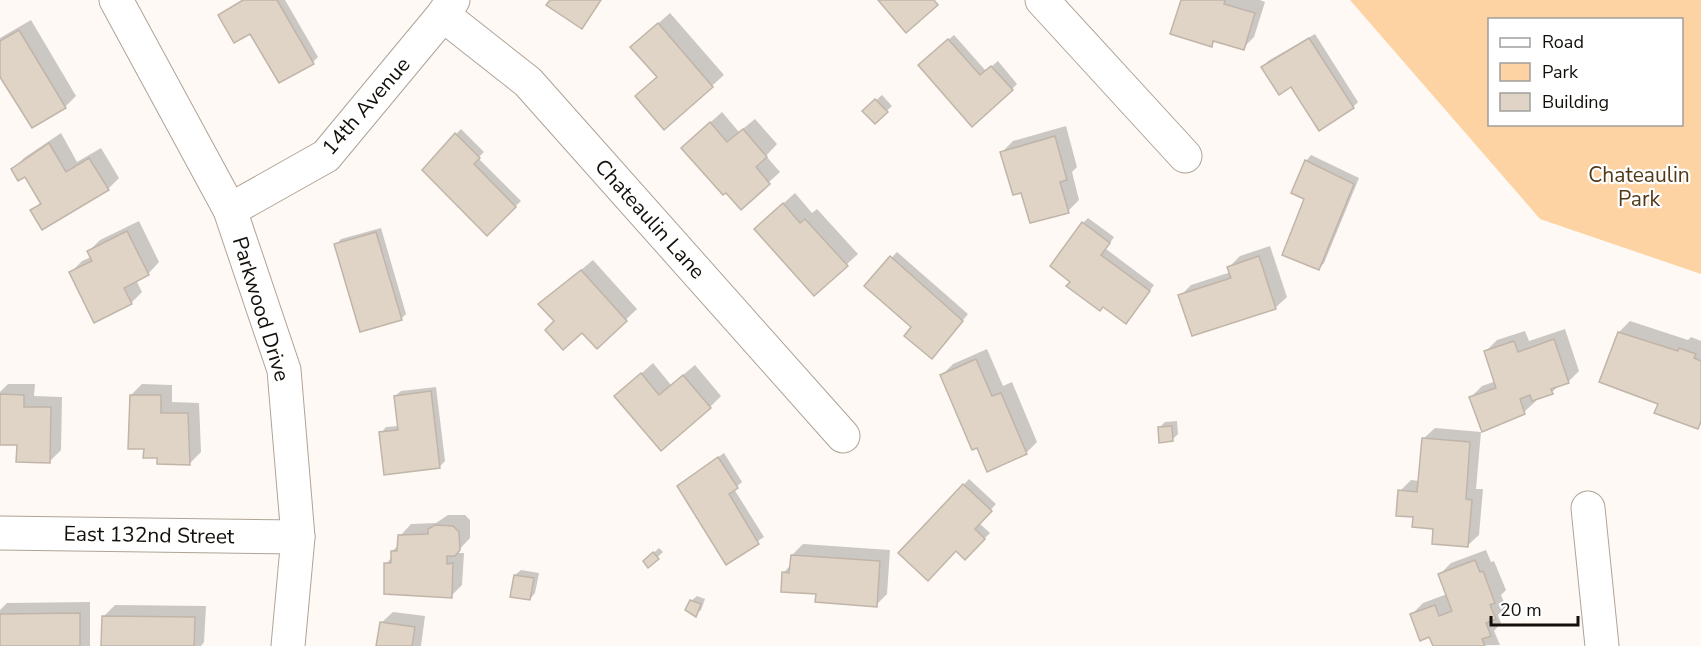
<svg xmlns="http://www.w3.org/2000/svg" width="1701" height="646" font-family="'Nunito Sans',sans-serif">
	<rect width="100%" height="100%" fill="#fef9f4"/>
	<path fill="#fed3a3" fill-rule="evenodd" d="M1350 0H1701V274L1540 219ZM1490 20H1682V124H1490Z"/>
	<g fill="#0003">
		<path d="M242 0H285L318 57 313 62 220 15Z"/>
		<path d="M1182 0H1260L1265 2 1254 37 1243 48 1216 40 1211 45Z"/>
		<path d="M670 13 724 75 665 128 637 96 658 76 644 36Z"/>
		<path d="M31 20 76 96 65 107 0 73V38Z"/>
		<path d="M1315 34 1358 102 1353 107 1291 85 1263 67 1268 61Z"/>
		<path d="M954 35 986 71 998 61 1017 84 1012 89 925 60Z"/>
		<path d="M882 95 892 106 875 122 864 111Z"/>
		<path d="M722 112 739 132 755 119 777 144 766 156 780 172 741 208 726 191 694 137Z"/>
		<path d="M1066 126 1077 167 1072 172 1079 200 1068 211 1022 191 1002 152 1013 141Z"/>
		<path d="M461 129 484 152 478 158 521 201 487 234 456 134Z"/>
		<path d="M61 133 77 162 101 148 119 178 108 189 32 211 41 202 25 175 13 169 24 158Z"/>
		<path d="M1311 155 1359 178 1324 263 1319 268 1306 198V161Z"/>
		<path d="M795 193 812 213 817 209 858 254 846 265 767 218Z"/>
		<path d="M1088 218 1114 237 1106 249 1154 285 1131 317 1103 306 1072 281 1083 223Z"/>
		<path d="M139 221 159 262 148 274 136 280 142 292 131 303 71 272 82 261 91 257 89 251 100 240Z"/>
		<path d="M381 228 406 314 401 319 336 245 341 239Z"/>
		<path d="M1270 246 1287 297 1275 308 1180 296 1191 285 1231 272 1229 267 1240 256Z"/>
		<path d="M897 252 968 314 937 352 913 327 866 285Z"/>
		<path d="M593 260 637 309 597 347 582 331 555 321 540 304Z"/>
		<path d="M1630 321 1688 340 1691 337 1701 341V424L1698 428 1659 403 1619 332Z"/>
		<path d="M1565 329 1579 371 1568 382 1561 384 1552 392 1535 398 1536 401 1524 412 1471 397 1482 386 1496 381 1486 351 1497 340 1525 331 1529 341Z"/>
		<path d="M987 349 1003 386 1012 382 1037 442 1026 453 942 375 953 364Z"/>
		<path d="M653 363 671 385 695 365 721 396 710 407 616 396Z"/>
		<path d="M8 384H35L34 396 62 397 61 450 50 461 18 444H0V392Z"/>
		<path d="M142 384 172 385V402L199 403 201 452 190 463 158 457 145 448 131 395Z"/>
		<path d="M436 387 445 461 439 467 381 433 386 427 399 426 395 396 401 391Z"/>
		<path d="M1177 421 1178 434 1172 440 1159 428 1165 422Z"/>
		<path d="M1435 428 1481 432 1476 489H1483L1479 535 1467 546 1414 516 1400 491 1411 480 1420 481 1423 439Z"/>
		<path d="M724 453 742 482 734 489 764 537 726 563 679 486Z"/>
		<path d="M969 479 996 504 979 523 990 533 965 558 956 550 901 553Z"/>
		<path d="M448 515H465L470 520V538L456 553H464L462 585 451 596 386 564 392 557V551L399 545 400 536 411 524 436 523Z"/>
		<path d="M803 544 890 550 887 594 876 605 817 593 783 573 791 565 792 555Z"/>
		<path d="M659 548 663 552 648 566 645 561Z"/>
		<path d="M1486 550 1491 562 1494 561 1506 590 1501 595 1506 607 1498 615 1501 623 1494 631 1500 645 1435 646 1430 635 1412 614 1423 603 1447 594 1440 574 1451 563Z"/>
		<path d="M521 570 539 573 535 593 530 599 515 575Z"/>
		<path d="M697 596 705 599 701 610 695 615 691 601Z"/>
		<path d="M90 602V646H0V610L7 603Z"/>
		<path d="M115 605 206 606 204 642 201 646H103V617Z"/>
		<path d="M393 612 425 616 421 646H378L381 623Z"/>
	</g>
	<g fill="#e0d4c7" stroke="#c1b5a9" stroke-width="1.5">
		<path d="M243 0H277L314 64 279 83 250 34 234 43 218 15Z"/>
		<path d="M550 0H601L582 29 546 5Z"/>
		<path d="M878 0H934L938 5 906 33Z"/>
		<path d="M1181 0H1225L1224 4 1255 13 1244 50 1213 41 1212 47 1170 34Z"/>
		<path d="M658 23 713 87 664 130 635 96 657 77 630 47Z"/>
		<path d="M19 30 66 108 32 128 0 77V41Z"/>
		<path d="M1309 38 1354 108 1319 131 1291 87 1279 95 1261 67Z"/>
		<path d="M948 39 980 75 991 66 1013 90 972 127 918 65Z"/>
		<path d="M875 99 888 112 875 124 862 111Z"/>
		<path d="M710 122 727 142 743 129 767 157 756 167 770 184 741 210 726 193 723 195 681 148Z"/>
		<path d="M455 133 480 158 474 164 516 207 487 236 422 170Z"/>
		<path d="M1055 136 1067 180 1060 182 1069 213 1030 223 1021 193 1013 195 1000 152Z"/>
		<path d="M49 143 66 172 89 158 109 190 42 230 30 210 41 204 25 177 18 181 11 169Z"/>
		<path d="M1305 160 1354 184 1319 270 1282 255 1304 199 1291 193Z"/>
		<path d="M783 203 800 223 805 219 848 266 814 296 754 229Z"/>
		<path d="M1082 222 1110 243 1101 255 1150 291 1126 324 1103 307 1100 311 1066 286 1070 282 1050 266Z"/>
		<path d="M127 231 149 275 124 288 132 304 94 323 69 272 92 261 87 251Z"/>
		<path d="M376 232 402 320 360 332 334 244Z"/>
		<path d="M890 256 963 321 932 359 904 336 911 327 864 286Z"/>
		<path d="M1259 256 1276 309 1192 336 1178 295 1231 278 1227 267Z"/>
		<path d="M581 270 627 321 597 349 582 333 563 350 545 330 554 321 538 304Z"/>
		<path d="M1618 332 1678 351 1679 348 1696 354 1694 358 1701 361V421L1698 429 1654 413 1658 404 1599 382Z"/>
		<path d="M1554 339 1569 383 1551 389 1553 394 1532 401 1530 395 1520 399 1525 414 1482 432 1469 397 1496 388 1484 351 1514 341 1518 352Z"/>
		<path d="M976 359 992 396 1001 393 1027 454 987 472 977 448 972 450 940 375Z"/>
		<path d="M641 373 659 395 683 375 711 408 661 451 614 396Z"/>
		<path d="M431 391 440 468 384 475 379 432 398 430 394 396Z"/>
		<path d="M0 394 24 395V407H51L50 463 16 462 17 445H0Z"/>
		<path d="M130 395H161V413H188L190 465 157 464V458H143L144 449H128Z"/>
		<path d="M1172 426 1173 441 1159 443 1158 427Z"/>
		<path d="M1422 438 1470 442 1466 499 1472 500 1468 547 1432 544 1433 529 1412 527 1413 517 1396 516 1398 490 1417 492Z"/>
		<path d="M718 457 738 488 729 494 759 544 726 565 677 486Z"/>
		<path d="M963 484 992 511 975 529 985 539 965 560 956 551 928 581 898 553Z"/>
		<path d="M435 525 453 526 459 532 460 550 455 556H447V564L453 563 452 598 384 594V563H391V551H397L398 535 428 534V529Z"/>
		<path d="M653 552 659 559 648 568 643 561Z"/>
		<path d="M791 555 880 561 877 607 815 602 816 594 781 592 782 572 789 573Z"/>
		<path d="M1475 560 1480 572 1483 571 1495 603 1490 605 1496 619 1486 623 1491 636 1482 639 1485 646H1433L1429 637 1420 641 1410 614 1435 605 1439 616 1452 611 1438 574Z"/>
		<path d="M514 575 534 578 530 600 510 597Z"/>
		<path d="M690 600 701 604 696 617 685 610Z"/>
		<path d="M80 613V646H0V614Z"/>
		<path d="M102 616 195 617 194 646H101Z"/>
		<path d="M380 622 415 627 412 646H376Z"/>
	</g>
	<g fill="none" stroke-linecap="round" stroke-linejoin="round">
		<defs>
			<g id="minor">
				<path d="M116 0 230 210 284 370 298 537 288 646"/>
				<path d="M1042 0 1185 156"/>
				<path d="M443 15 528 82 843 436"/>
				<path d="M230 210 326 156 443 15 453 0"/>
				<path d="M1588 508 1602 646"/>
				<path d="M0 533 298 537"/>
			</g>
		</defs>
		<use href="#minor" stroke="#afa397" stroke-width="35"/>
		<use href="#minor" stroke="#fff" stroke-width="33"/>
	</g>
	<g text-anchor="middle" stroke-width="4.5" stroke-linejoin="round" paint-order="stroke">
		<g font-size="21" fill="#130f0a" stroke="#fff">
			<text transform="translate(366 106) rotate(-49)" y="7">14th Avenue</text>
			<text transform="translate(650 219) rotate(48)" y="7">Chateaulin Lane</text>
			<text transform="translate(261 309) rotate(73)" y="7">Parkwood Drive</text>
			<text transform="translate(149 535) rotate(1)" y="7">East 132nd Street</text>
		</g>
		<g font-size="21" fill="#513818" stroke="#fff">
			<text x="1639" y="182">Chateaulin<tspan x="1639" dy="24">Park</tspan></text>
		</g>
	</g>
	<rect x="1488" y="18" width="195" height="108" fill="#ffffff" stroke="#a19f9d" stroke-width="1.5"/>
	<rect x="1500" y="38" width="30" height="9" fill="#ffffff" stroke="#a19f9d" stroke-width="1.5"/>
	<text x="1542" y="48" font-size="18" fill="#130f0a">Road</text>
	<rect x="1500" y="63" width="30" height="18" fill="#fed3a3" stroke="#a19f9d" stroke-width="1.5"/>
	<text x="1542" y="78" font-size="18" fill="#130f0a">Park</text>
	<rect x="1500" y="93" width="30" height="18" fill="#e0d4c7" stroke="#a19f9d" stroke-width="1.5"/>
	<text x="1542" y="108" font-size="18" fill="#130f0a">Building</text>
	<path d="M1491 616v9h87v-9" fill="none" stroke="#130f0a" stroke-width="3"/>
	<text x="1500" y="616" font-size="18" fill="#130f0a" stroke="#ffffff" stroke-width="4.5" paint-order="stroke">20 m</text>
</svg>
